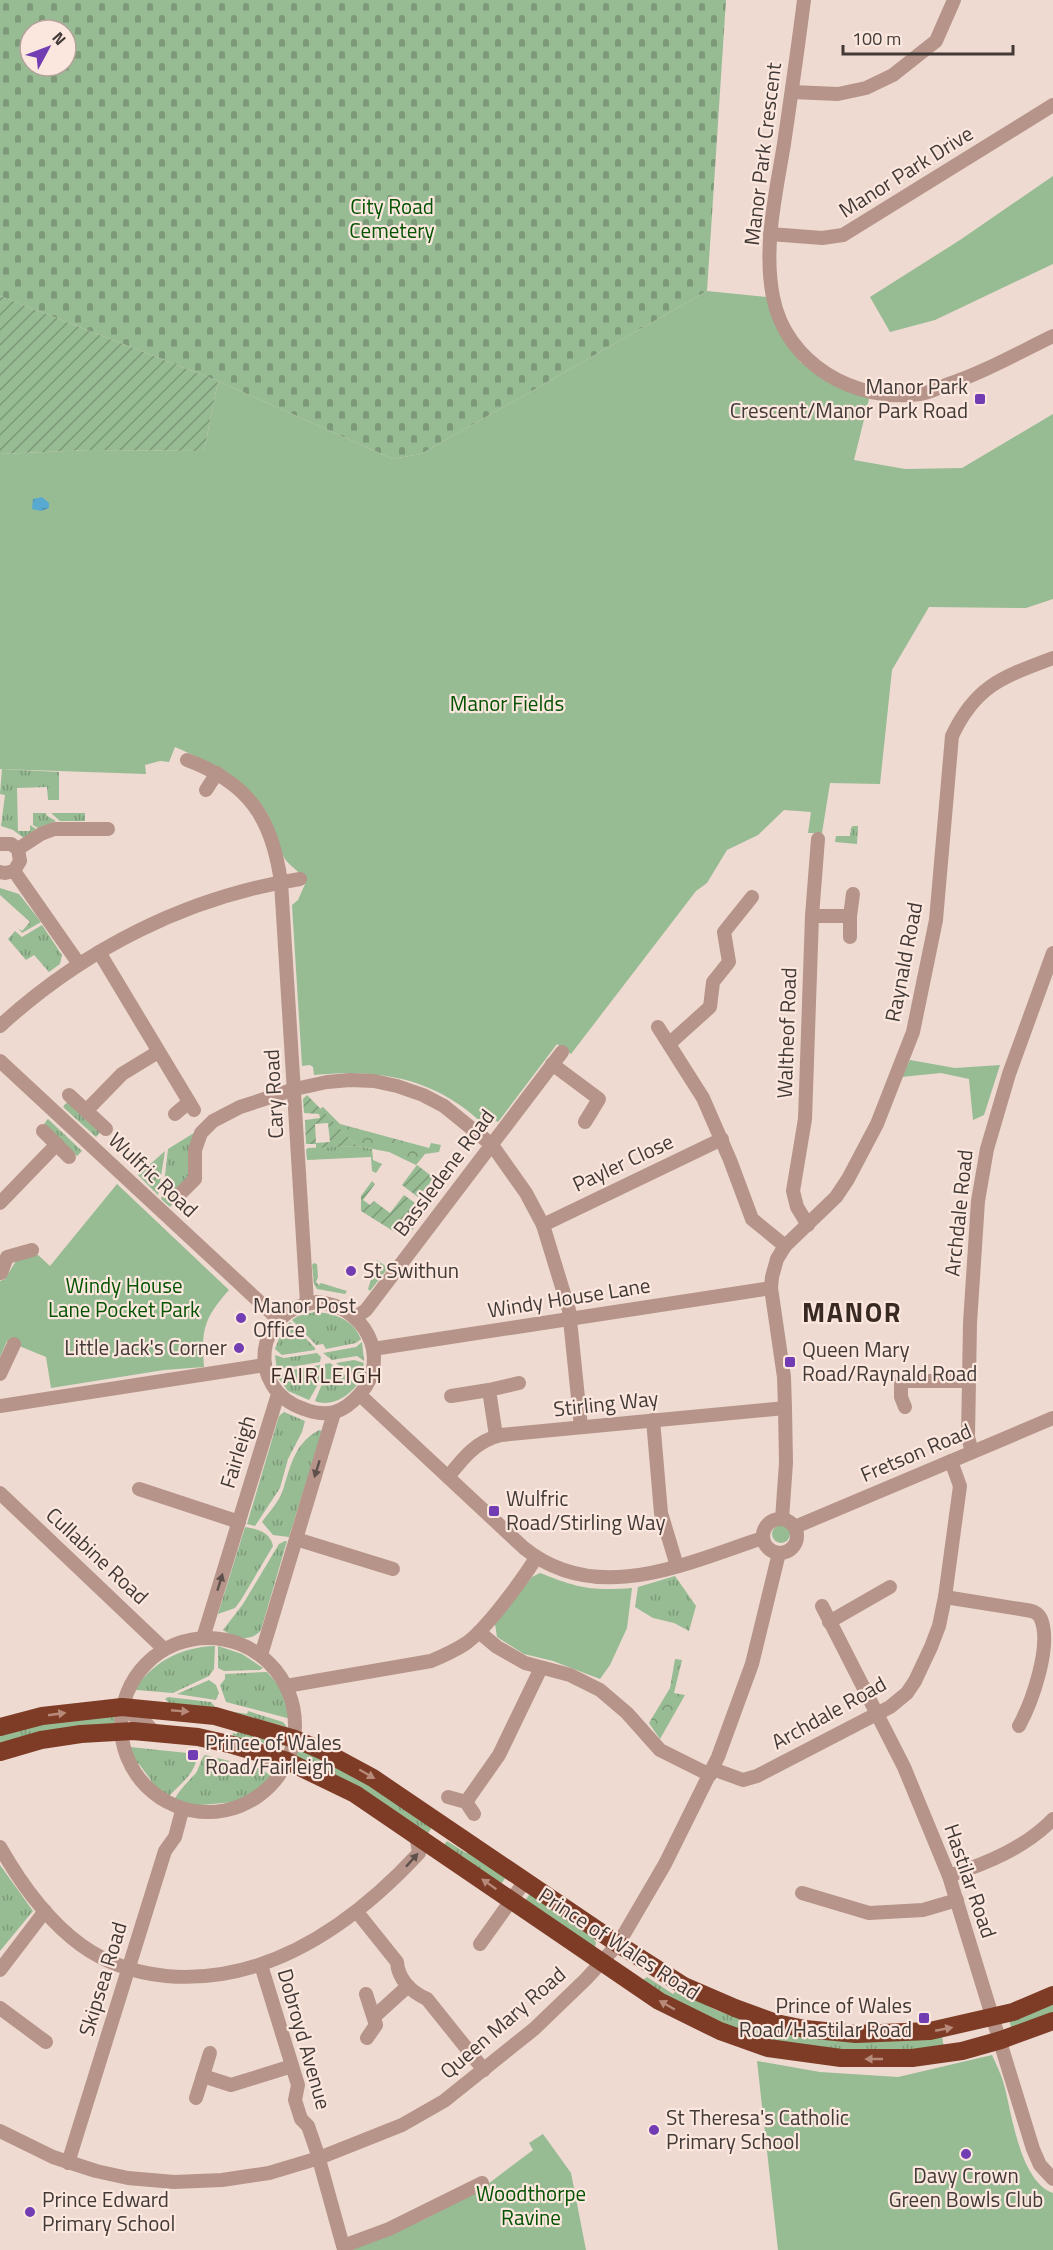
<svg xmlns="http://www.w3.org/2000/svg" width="1053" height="2250" font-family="'Titillium Web',sans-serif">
	<defs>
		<pattern id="grass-tufts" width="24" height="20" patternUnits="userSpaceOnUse" patternTransform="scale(1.5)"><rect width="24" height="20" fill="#97bb93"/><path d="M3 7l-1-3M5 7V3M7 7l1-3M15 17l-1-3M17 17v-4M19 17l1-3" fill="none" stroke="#7d9979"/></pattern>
		<pattern id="forest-crowns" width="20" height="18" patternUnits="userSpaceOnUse" patternTransform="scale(1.5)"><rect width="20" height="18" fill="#97bb93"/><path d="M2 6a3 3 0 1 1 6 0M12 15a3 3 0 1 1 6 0" fill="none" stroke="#7d9979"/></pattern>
		<pattern id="cemetery-stones" width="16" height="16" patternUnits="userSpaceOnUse" patternTransform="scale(1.5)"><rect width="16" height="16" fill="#97bb93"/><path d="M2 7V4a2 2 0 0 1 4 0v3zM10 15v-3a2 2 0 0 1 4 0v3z" fill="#7d9979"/></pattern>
		<pattern id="garden-furrows" width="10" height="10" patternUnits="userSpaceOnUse" patternTransform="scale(1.5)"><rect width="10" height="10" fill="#97bb93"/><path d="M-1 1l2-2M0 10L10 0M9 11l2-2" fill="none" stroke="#7d9979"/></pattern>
		<pattern id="water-ripples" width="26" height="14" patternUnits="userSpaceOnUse" patternTransform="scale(1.5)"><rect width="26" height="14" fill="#58a9d0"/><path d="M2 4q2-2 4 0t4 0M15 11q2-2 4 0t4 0" fill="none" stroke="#4a8baa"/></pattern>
	</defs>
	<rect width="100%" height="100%" fill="#eedad1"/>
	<g fill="url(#grass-tufts)">
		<path d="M2 769 59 772V800H48L47 787 17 788 18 831H30V825L36 829 24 838 13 830 1 826 5 795 0 794Z"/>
		<path d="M33 813H46L47 816 56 821 38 828 33 825Z"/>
		<path d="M51 813H85V821H60Z"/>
		<path d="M853 826H858L857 844 835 842 836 836H850L851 828Z"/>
		<path d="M0 888 19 894 41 922 22 933 18 928 22 931 30 922 0 895Z"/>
		<path d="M42 925 62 955 60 964 49 972 34 955 26 960 8 939 15 931 22 937Z"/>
		<path d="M69 1100 102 1130 96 1137 63 1107Z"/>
		<path d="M48 1119 82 1151 77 1156 44 1124Z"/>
		<path d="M197 1131 189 1175 176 1190 164 1184 168 1149Z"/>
		<path d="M357 1146 372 1149 373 1160 382 1164 376 1173 372 1171 371 1157 307 1160 306 1150 308 1148Z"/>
		<path d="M165 1151 158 1195 138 1175Z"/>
		<path d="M165 1188H168L178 1197 170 1207 161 1199Z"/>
		<path d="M377 1260 388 1268 370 1291 368 1289Z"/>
		<path d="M314 1263 317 1264 318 1277 316 1282 319 1285 321 1283 347 1291 345 1294 317 1289 314 1284 312 1265Z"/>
		<path d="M315 1312C334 1313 353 1319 361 1339L356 1343 326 1349 323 1344 316 1345 292 1320 298 1316Z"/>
		<path d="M290 1322 315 1348V1350L282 1355 275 1349 282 1331Z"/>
		<path d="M362 1342 364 1361 357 1356 332 1360 323 1353 356 1347Z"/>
		<path d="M317 1353 321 1357 320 1362 285 1368 277 1372 275 1355 284 1358Z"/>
		<path d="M354 1360 364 1363 359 1381 336 1363Z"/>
		<path d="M330 1363 357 1385C346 1398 331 1407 315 1401L324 1379 325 1364Z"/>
		<path d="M320 1365V1381L309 1400 288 1391 279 1379 286 1371Z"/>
		<path d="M284 1412 305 1421 302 1432 288 1459 280 1488 255 1526 247 1524 279 1416Z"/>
		<path d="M319 1430 322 1431 289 1537 273 1535 262 1522C269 1512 279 1502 283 1490 291 1465 294 1444 319 1430Z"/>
		<circle cx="781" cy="1534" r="9"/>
		<path d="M245 1527C258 1529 270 1532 273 1546L241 1600 235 1608 218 1614Z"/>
		<path d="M285 1541H287L261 1630C251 1643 234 1638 223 1630L243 1604 279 1544Z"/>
		<path d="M675 1576 696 1606 689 1631 674 1623 653 1618 635 1607 638 1587Z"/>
		<path d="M215 1646 214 1669 209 1676 173 1693 136 1690 133 1692C151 1663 180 1647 215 1646Z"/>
		<path d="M218 1646 242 1654 263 1668 260 1670 224 1671 218 1668Z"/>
		<path d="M267 1672 280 1687 291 1719 226 1702 220 1685 225 1679V1674Z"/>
		<path d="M209 1680 216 1685 219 1693 216 1700 177 1694Z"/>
		<path d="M168 1697 211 1702 219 1711 169 1703 165 1699Z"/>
		<path d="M229 1711 247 1714 248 1711 283 1722 287 1727Z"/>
		<path d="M119 1715 118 1725 0 1745V1732L24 1725Z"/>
		<path d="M239 1729 287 1744 274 1750 266 1748 262 1742 247 1738 240 1741 232 1738 233 1733 237 1734Z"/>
		<path d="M130 1747 197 1754C197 1773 179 1785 166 1799L150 1786 151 1780 139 1764 134 1762Z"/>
		<path d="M297 1747 316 1754 434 1824 427 1835 293 1756Z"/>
		<path d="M205 1755 262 1769 273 1778 264 1787 235 1804 234 1802 201 1805 197 1809 173 1802C179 1790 187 1783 196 1773 200 1767 200 1760 205 1755Z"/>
		<path d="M447 1841 466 1853 473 1852 507 1875 500 1886 443 1846Z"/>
		<path d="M0 1865 33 1911 0 1951Z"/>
		<path d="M531 1892 592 1934 596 1943 595 1947 524 1902Z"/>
		<path d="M647 1977 673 1994 677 1990 716 2010 759 2026 942 2036 944 2048 871 2053 776 2042 734 2030 640 1982Z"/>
		<path d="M1053 2001V2015L1012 2031 1009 2019Z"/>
	</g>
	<g fill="url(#forest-crowns)">
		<path d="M323 1107 340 1124 429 1148 431 1143 441 1145 439 1152 425 1154 416 1165 389 1152 357 1146 320 1109Z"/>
		<path d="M675 1659 682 1660 674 1693 685 1695 660 1739 649 1723 670 1688Z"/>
	</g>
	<path fill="url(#cemetery-stones)" fill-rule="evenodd" d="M0 0H726L707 291 421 454 393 459 218 381 0 296ZM30 30H66V66H30Z"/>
	<g fill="#97bb93">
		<path d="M1053 176V264L935 320 890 332 870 297 960 240Z"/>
		<path d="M707 291 767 297 800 362 869 399 854 460 905 469 962 468 1053 414V599L1026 608 929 607 892 670 880 784 830 783 822 833H808L811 812 784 810 758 835 727 850 707 883 696 891 571 1054 557 1044 498 1122 492 1118 486 1119 482 1123C433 1077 378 1069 314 1075L313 1067 310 1065 302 1066 292 905 298 900 305 884C299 868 293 870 285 859 277 846 275 829 268 815 248 779 211 763 175 747L169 762 160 761 145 765 146 774 0 769V454L90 450 204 451 218 381 393 459 421 454Z"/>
		<path d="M910 1060 955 1068 1000 1065 984 1115 973 1120 969 1079 941 1073 901 1077Z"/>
		<path d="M117 1184 229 1290C204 1318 201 1330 204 1367L164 1370 51 1388 46 1357 7 1341 0 1357V1281L5 1279 16 1261 37 1254 50 1266Z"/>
		<path d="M540 1573C578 1588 591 1591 632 1588L627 1628 610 1665 600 1679 553 1661 524 1654 497 1637 495 1624 532 1577Z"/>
		<path d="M992 2055C996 2064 1000 2072 1003 2081 1012 2112 1019 2181 1053 2193V2250H778L757 2061 820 2072 898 2077Z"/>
		<path d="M543 2134 571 2173 586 2250H349L425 2219 480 2190 533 2150 529 2143Z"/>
	</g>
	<g fill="url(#garden-furrows)" fill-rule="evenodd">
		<path d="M0 296 218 381 204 451 90 450 0 454Z"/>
		<path d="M307 1095 357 1146 316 1148V1144H306L305 1120 320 1118 319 1114 304 1113 303 1099ZM328 1123 330 1142 316 1143 315 1124Z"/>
		<path d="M417 1165 434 1178 418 1197 402 1185Z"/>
		<path d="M372 1181 375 1184 363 1200 370 1205 374 1201 390 1213 404 1195 415 1203 409 1210 421 1219 419 1221 407 1212 402 1219 414 1228 412 1230 400 1221 395 1228 407 1237 406 1239 361 1211V1196Z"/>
	</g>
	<path fill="url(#water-ripples)" d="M42 497 49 503V508L41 511 32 509 33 499Z"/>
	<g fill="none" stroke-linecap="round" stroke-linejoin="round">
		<g stroke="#b69489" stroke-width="14">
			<path d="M804 0C798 48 791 96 784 144 776 193 763 247 773 297 786 364 855 403 920 394 929 393 938 388 946 385 983 373 1018 353 1053 336"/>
			<path d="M792 92 838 94 866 88 893 75 936 41 954 0"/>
			<path d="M770 234 822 238 843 235 1053 105"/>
			<path d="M187 760C249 783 272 818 281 882L307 1303"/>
			<path d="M206 790 217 773"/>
			<path d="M0 844H11L18 849 20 861 14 871 5 873 0 872"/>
			<path d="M18 849 41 834 54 829H108"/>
			<path d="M14 871 79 964"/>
			<path d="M812 916H850L853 894"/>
			<path d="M850 937V916"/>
			<path d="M99 952 194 1110"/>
			<path d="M0 1026C84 949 187 897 300 879"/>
			<path d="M658 1027 703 1098 730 1160 752 1219 785 1246"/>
			<path d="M670 1043 710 1007 713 982 729 962 724 932 752 897"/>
			<path d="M0 1061 278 1319"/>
			<path d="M552 1064 599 1099 585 1122"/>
			<path d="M69 1095 106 1129"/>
			<path d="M86 1111 122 1074 158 1052"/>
			<path d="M175 1114 189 1102"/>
			<path d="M43 1131 69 1157"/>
			<path d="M181 1193 195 1179V1150L201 1133 213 1121 240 1107 295 1089 327 1082 350 1080 374 1081 397 1086 423 1095 444 1106 492 1145 526 1193 543 1225 569 1310 581 1427"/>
			<path d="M0 1203 57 1144"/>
			<path d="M543 1225 722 1139"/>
			<path d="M808 1225 797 1207 793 1191 805 1119 812 916 818 839"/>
			<path d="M1 1273 7 1257 32 1250"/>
			<path d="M317 1302C363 1305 393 1357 360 1394 343 1413 328 1418 304 1409 245 1389 254 1309 317 1302Z"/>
			<path d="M356 1317 366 1310 562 1052"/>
			<path d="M373 1349 771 1288"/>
			<path d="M0 1374 14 1344"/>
			<path d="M360 1395 524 1548C597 1607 686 1563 763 1538"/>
			<path d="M451 1396 489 1390"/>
			<path d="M0 1406 265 1365"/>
			<path d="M905 1407 901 1397V1381H969"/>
			<path d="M653 1420 661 1513 677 1566"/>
			<path d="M496 1436 489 1390 519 1383"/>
			<path d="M972 1452 968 1437 970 1323 978 1201 987 1149 1009 1074 1053 953"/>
			<path d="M448 1477C463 1458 476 1441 501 1435L785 1408"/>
			<path d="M139 1489 239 1522"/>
			<path d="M0 1493 164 1649"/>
			<circle cx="780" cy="1536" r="17"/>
			<path d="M782 1519 786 1463 785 1408 784 1377 771 1288 772 1277 777 1259 785 1246 836 1197 848 1179 877 1124 913 1032 936 920 952 736C976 685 1003 677 1053 658"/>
			<path d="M795 1527 1053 1418"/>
			<path d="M296 1539 393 1569"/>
			<path d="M945 1597 1026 1610C1032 1611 1038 1612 1041 1619 1052 1646 1032 1702 1019 1726"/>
			<path d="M822 1606 904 1767 949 1876 1033 2149 1040 2165 1053 2179"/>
			<path d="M829 1622 890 1587"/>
			<path d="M479 1632 497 1647 525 1663 570 1675 600 1690 627 1713 660 1750 710 1775"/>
			<circle cx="208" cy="1725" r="87"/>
			<path d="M203 1638 278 1394"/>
			<path d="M261 1655 334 1413"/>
			<path d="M286 1686 431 1661C443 1656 454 1651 465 1644 486 1630 522 1580 536 1558"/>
			<path d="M123 1708 128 1713 143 1720 154 1732"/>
			<path d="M713 1769 743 1780 757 1776 890 1707 907 1693 915 1681 931 1647 939 1626 945 1597 960 1486 951 1461"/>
			<path d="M448 1797 466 1802 474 1814"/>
			<path d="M466 1802 499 1755 541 1668"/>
			<path d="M0 1847C21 1884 47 1920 81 1945 106 1963 136 1973 166 1976 268 1985 353 1924 419 1853L416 1834"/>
			<path d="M949 1876C987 1863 1025 1848 1053 1819"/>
			<path d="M802 1893 869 1913 923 1910 957 1900"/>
			<path d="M357 1912 397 1962C398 1979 411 1992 427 1999L484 2070"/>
			<path d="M480 1944 525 1881"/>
			<path d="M261 1965 298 2085 295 2100 301 2119 308 2126 317 2152 343 2246 389 2229 482 2183"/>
			<path d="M0 1970 45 1911"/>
			<path d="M366 1994 376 2025 367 2038"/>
			<path d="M0 2008 46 2042"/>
			<path d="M375 2016 408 1986"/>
			<path d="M203 2076 231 2085 292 2066"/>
			<path d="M196 2098 210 2053"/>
			<path d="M0 2131 53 2157 96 2171 128 2178 174 2182 222 2180 269 2173 319 2158 402 2125 444 2101 534 2029 586 1979 618 1944 627 1929 665 1864 718 1757 752 1664 779 1553"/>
			<path d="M68 2163 165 1851 175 1837 182 1811"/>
		</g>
		<g stroke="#7e3c27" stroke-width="18">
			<path d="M0 1727 42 1716 122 1707 215 1716 295 1739 323 1751 373 1778 618 1944 684 1986 735 2008 776 2023 805 2029 856 2034 930 2031 1013 2012 1053 1995"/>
			<path d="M0 1752 41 1740 81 1734 133 1731 198 1737 233 1745 287 1761 355 1794 659 2001 720 2031 768 2048 841 2058H912L962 2051 1001 2040 1053 2021"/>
		</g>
	</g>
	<defs><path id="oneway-solid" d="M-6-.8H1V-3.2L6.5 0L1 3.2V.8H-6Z" transform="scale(1.5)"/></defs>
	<g fill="#5f504c">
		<use href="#oneway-solid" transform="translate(317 1469) rotate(107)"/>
		<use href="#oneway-solid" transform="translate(220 1582) rotate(-73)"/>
		<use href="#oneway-solid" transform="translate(412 1860) rotate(-48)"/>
	</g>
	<g fill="#b78979">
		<use href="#oneway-solid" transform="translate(180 1711) rotate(5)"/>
		<use href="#oneway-solid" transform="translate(57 1714) rotate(-8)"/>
		<use href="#oneway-solid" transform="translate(367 1774) rotate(30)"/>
		<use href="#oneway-solid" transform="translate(489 1884) rotate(-145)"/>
		<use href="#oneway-solid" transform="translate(667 2005) rotate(-150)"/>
		<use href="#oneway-solid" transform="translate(944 2029) rotate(-11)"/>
		<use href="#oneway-solid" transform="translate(874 2059) rotate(-180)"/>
	</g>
	<g fill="#723cb2" stroke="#fce7de" stroke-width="2">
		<rect x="974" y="393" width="12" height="12" rx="3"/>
		<circle cx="351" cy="1271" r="6"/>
		<circle cx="241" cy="1318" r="6"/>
		<circle cx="239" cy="1348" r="6"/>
		<rect x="784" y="1356" width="12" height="12" rx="3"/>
		<rect x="488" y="1505" width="12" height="12" rx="3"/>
		<rect x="187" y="1749" width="12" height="12" rx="3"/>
		<rect x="918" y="2012" width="12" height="12" rx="3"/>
		<circle cx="654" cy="2130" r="6"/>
		<circle cx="966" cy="2154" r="6"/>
		<circle cx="30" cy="2212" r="6"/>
	</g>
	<g text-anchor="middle" stroke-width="4.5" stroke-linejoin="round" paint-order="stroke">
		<g font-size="21" fill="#423a37" stroke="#fce7de">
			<text transform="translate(763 154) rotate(-83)" y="7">Manor Park Crescent</text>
			<text transform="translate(906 172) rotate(-32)" y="7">Manor Park Drive</text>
			<text transform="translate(904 962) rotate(-79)" y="7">Raynald Road</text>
			<text transform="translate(787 1033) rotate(-88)" y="7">Waltheof Road</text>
			<text transform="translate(274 1094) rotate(-93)" y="7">Cary Road</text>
			<text transform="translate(623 1163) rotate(-25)" y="7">Payler Close</text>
			<text transform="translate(444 1173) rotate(-53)" y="7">Bassledene Road</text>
			<text transform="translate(153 1175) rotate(43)" y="7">Wulfric Road</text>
			<text transform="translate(959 1213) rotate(-84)" y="7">Archdale Road</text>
			<text transform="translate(569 1298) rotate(-9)" y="7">Windy House Lane</text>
			<text transform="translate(606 1404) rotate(-6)" y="7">Stirling Way</text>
			<text transform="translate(238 1452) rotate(-73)" y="7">Fairleigh</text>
			<text transform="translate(916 1453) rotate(-23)" y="7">Fretson Road</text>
			<text transform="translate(97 1556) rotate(43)" y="7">Cullabine Road</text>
			<text transform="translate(829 1713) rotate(-29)" y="7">Archdale Road</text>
			<text transform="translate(970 1881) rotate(71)" y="7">Hastilar Road</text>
			<text transform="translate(619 1944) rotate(33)" y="7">Prince of Wales Road</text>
			<text transform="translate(103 1979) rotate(-73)" y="7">Skipsea Road</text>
			<text transform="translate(503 2023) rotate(-41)" y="7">Queen Mary Road</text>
			<text transform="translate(304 2039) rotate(74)" y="7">Dobroyd Avenue</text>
		</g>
		<g font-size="21" fill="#035303" stroke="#fce7de">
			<text x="392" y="214">City Road<tspan x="392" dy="24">Cemetery</tspan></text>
			<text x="507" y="711">Manor Fields</text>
			<text x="124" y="1293">Windy House<tspan x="124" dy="24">Lane Pocket Park</tspan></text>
			<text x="531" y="2201">Woodthorpe<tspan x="531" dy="24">Ravine</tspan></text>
		</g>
		<g font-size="21" fill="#423a37" stroke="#fce7de" text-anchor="start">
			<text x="968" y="394" text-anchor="end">Manor Park<tspan x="968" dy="24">Crescent/Manor Park Road</tspan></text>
			<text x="363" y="1278">St Swithun</text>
			<text x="253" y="1313">Manor Post<tspan x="253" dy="24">Office</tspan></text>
			<text x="227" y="1355" text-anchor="end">Little Jack's Corner</text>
			<text x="802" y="1357">Queen Mary<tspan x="802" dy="24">Road/Raynald Road</tspan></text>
			<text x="506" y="1506">Wulfric<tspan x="506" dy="24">Road/Stirling Way</tspan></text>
			<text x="205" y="1750">Prince of Wales<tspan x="205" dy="24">Road/Fairleigh</tspan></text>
			<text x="912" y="2013" text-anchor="end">Prince of Wales<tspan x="912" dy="24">Road/Hastilar Road</tspan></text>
			<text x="666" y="2125">St Theresa's Catholic<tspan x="666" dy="24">Primary School</tspan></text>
			<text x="966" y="2183" text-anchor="middle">Davy Crown<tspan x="966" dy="24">Green Bowls Club</tspan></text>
			<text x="42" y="2207">Prince Edward<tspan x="42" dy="24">Primary School</tspan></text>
		</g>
		<g font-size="22" letter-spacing="1.5" fill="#382922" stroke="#fce7de">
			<text x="327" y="1383">FAIRLEIGH</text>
		</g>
		<g font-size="27" font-weight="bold" letter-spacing="1.5" fill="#382922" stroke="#fce7de">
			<text x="852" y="1322">MANOR</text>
		</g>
	</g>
	<g transform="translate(48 48) rotate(49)"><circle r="28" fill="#fce7de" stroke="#b2a29b" stroke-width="1.5"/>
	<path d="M0-4.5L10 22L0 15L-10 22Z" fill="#723cb2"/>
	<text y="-9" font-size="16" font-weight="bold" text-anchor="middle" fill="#423a37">N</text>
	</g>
	<path d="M843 45v9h170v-9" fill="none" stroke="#423a37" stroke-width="3"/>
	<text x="852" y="45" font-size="18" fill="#423a37" stroke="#fce7de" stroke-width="4.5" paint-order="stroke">100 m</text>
</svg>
